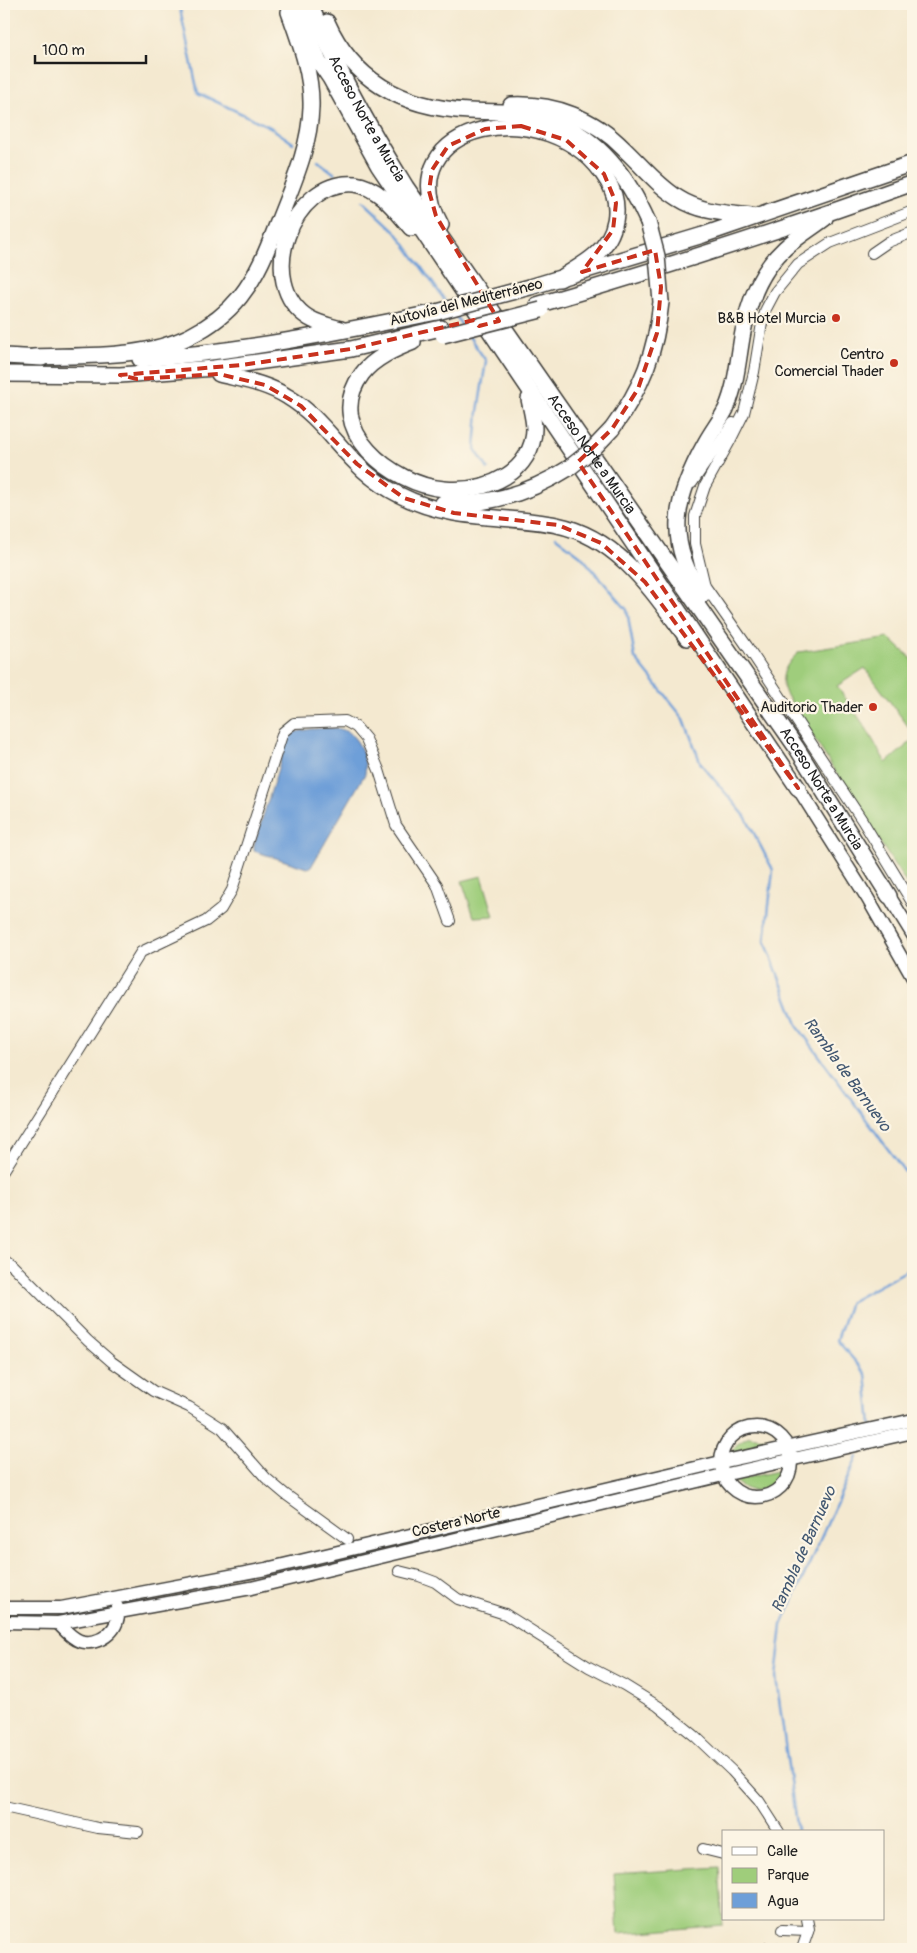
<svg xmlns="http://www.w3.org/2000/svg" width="917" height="1953" font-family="Pangolin,sans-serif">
	<rect width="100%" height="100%" fill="#fcf5e5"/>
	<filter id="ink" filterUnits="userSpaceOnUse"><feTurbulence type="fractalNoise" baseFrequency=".02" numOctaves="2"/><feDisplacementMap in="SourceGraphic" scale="10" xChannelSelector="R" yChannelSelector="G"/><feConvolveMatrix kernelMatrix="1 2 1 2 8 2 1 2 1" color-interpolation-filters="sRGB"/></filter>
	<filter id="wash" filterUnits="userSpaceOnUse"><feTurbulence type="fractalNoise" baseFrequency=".0096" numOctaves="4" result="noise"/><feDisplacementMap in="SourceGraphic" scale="20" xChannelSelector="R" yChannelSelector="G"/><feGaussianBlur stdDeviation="1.12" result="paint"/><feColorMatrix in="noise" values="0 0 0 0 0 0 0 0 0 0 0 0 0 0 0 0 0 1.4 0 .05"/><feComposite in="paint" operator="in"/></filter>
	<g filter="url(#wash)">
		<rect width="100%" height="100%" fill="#f4e9d0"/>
		<g fill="#9fcd7b" stroke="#5e744c">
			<path d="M889 638 913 660V733L865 668 837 686 866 728 886 763 913 740V894L786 694C778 676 786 664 799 652Z"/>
			<path d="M482 876 494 916 474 917 462 881Z"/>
			<path d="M749 1436 770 1439 777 1445 730 1456C734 1445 740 1441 749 1436Z"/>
			<path d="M783 1470C774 1490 751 1499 735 1480Z"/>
			<path d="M719 1867 723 1925 618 1934 614 1874Z"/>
		</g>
		<path fill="#6e9fd8" stroke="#455e7a" d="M311 729C320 729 334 726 343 730 359 735 367 759 365 774L311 867 307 868 254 851V845L287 740 295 732Z"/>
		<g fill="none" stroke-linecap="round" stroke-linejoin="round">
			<g stroke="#6e9fd8" stroke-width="2.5">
				<path d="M179 4 198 93 270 127 293 143"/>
				<path d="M318 161 335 174"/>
				<path d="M363 201 396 232 447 303"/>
				<path d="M454 314 461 324"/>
				<path d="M468 335 486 361 478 411 475 449 488 469"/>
				<path d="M556 537 581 556 627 610 635 658 684 719 701 764 745 816 773 870 765 941 798 1027 913 1183"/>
				<path d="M871 1425 866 1374 837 1340 850 1302 913 1267"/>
				<path d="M797 1832 776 1677 782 1625 857 1457"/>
			</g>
		</g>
	</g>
	<g filter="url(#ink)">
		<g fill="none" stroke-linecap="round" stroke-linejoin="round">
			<defs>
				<g id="minor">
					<path d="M913 211 830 243 798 264 775 292 766 309 762 323 754 372 744 413 730 441 705 486 695 516V544L705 586 747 646 862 820 913 904"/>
					<path d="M872 253 888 242 913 232"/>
					<path d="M692 483 733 423"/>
					<path d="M4 1170 141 952 206 921 221 909 232 890 283 732 294 723 345 721 356 727 366 739 379 770 396 825 437 885 450 921"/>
					<path d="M4 1260 13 1266 88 1341 112 1362 153 1391 189 1407 222 1428 266 1478 285 1494 347 1539"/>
					<path d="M399 1571 419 1576 435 1582 458 1599 505 1614 589 1667 624 1685 658 1706 695 1736 732 1771 759 1801 779 1832"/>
					<path d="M4 1807 98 1828 138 1832"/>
					<path d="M703 1849 723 1854"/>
					<path d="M782 1930 808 1931"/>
					<path d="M768 1948 778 1949"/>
					<path d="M802 1949 809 1929 807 1919"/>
				</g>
				<g id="major">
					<path d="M798 788 868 899 913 978"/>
					<path d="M889 896 913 935"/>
					<circle cx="756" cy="1462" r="35"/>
					<path d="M4 1608H61L266 1569 721 1462 913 1420"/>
					<path d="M4 1622 58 1623 251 1588 723 1475 913 1432"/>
					<path d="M58 1623C64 1629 71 1638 80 1641 100 1647 123 1628 117 1607"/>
				</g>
				<g id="highway">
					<path d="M296 4 319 62 330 78 378 165 798 788"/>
					<path id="s1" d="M310 4C336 68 369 128 406 187L796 747 889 896"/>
					<path d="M327 22C354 83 406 108 469 111 497 112 526 111 552 120 600 139 628 177 648 222"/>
					<path d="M511 105C554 103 594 118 624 149 642 166 657 185 678 198 700 212 725 213 751 216"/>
					<path d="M441 225C385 123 551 88 607 180 623 205 617 236 595 255 585 264 571 271 560 279"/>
					<path d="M530 287 703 235 913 163"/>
					<path d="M537 305C663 268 789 228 913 183"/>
					<path d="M341 329C330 326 319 324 309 318 254 284 291 178 355 184 379 187 396 211 411 228"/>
					<path d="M413 342C395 349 374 358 362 374 321 429 393 485 444 489 465 491 488 487 506 476 522 467 534 448 534 429 534 420 531 409 529 399"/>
					<path d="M4 356 42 358"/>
					<path d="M33 357C83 355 144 359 190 336 208 327 227 313 240 297 260 272 270 242 282 212 295 179 310 144 311 107 312 74 300 43 289 12"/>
					<path d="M140 359C240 352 339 332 437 312"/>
					<path d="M4 374 120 375 214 368 351 349 441 328"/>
					<path d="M219 374C243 380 266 383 288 397 315 413 334 441 356 463 383 491 417 506 454 513 488 519 523 518 557 525 619 538 652 591 687 638"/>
					<path d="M612 429C642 388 656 352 661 302"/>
					<path d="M443 503C489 506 530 493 569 468"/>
					<path d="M702 595C664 540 675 497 706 442 712 431 720 421 726 409 737 384 738 358 743 332 749 300 761 270 785 248 797 237 812 228 825 218"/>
				</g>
			</defs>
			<use href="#minor" stroke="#3c3b37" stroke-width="12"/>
			<use href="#major" stroke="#3c3b37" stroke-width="15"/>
			<use href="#highway" stroke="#3c3b37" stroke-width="18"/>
			<use href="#minor" stroke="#fff" stroke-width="10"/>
			<use href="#major" stroke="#fff" stroke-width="12"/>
			<use href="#highway" stroke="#fff" stroke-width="15"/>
			<defs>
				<g id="highway-bridge">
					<path d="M648 222 657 256 661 302"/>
					<path d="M437 312 530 287"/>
					<path d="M443 335 541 310"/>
					<path d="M569 468 593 449 612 429"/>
				</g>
			</defs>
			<use href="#highway-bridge" stroke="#3c3b37" stroke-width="18" stroke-linecap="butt"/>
			<use href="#highway-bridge" stroke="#fff" stroke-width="15"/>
		</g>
	</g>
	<path fill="none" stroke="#c8321e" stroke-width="4" stroke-dasharray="10 6" stroke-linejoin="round" d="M521 126 566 140 604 174 616 203 613 230 582 272 655 250 661 287 657 333 638 389 612 429 578 462 798 788 645 582 601 543 558 525 454 513 404 498 357 464 301 406 265 385 219 374 137 379 120 375 242 365 351 349 474 320 479 326 499 321 436 216 429 191 432 170 448 146 485 129Z"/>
	<g fill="#c8321e" stroke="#fcf5e5" stroke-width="2">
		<circle cx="836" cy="318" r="5"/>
		<circle cx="894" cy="363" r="5"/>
		<circle cx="873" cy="707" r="5"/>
	</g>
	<g text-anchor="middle" stroke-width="4.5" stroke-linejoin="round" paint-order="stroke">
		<g font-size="15" fill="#1c1c1c" stroke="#fcf5e5">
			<text dy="5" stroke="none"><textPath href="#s1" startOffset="128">Acceso Norte a Murcia</textPath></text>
			<text transform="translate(466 302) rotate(-14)" y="5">Autovía del Mediterráneo</text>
			<text dy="5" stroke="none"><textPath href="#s1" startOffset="532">Acceso Norte a Murcia</textPath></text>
			<text dy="5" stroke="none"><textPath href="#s1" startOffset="938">Acceso Norte a Murcia</textPath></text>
			<text transform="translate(456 1522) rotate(-13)" y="5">Costera Norte</text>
		</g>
		<g font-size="15" fill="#1c1c1c" stroke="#fcf5e5" text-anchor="end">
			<text x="826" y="323">B&amp;B Hotel Murcia</text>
			<text x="884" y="359">Centro<tspan x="884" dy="17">Comercial Thader</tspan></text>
			<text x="863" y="712">Auditorio Thader</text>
		</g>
		<g font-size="16" font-style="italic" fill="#415771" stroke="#fcf5e5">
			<text transform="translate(848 1074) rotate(54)" y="6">Rambla de Barnuevo</text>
			<text transform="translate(803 1549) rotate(-66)" y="6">Rambla de Barnuevo</text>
		</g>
	</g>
	<rect width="917" height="1953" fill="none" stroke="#fcf5e5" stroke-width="20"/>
	<rect x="722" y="1830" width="162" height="90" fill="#fcf5e5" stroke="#a29e95"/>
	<rect x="732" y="1847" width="25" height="8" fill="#ffffff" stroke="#a29e95"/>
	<text x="767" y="1856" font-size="15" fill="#1c1c1c">Calle</text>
	<rect x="732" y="1868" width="25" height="15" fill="#9fcd7b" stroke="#a29e95"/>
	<text x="767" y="1880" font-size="15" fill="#1c1c1c">Parque</text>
	<rect x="732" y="1893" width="25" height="15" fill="#6e9fd8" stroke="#a29e95"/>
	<text x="767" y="1906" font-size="15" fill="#1c1c1c">Agua</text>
	<path d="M35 55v8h111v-8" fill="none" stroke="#1c1c1c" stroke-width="2.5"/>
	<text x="42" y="55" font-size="15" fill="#1c1c1c" stroke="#fcf5e5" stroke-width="4" paint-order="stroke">100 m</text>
</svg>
